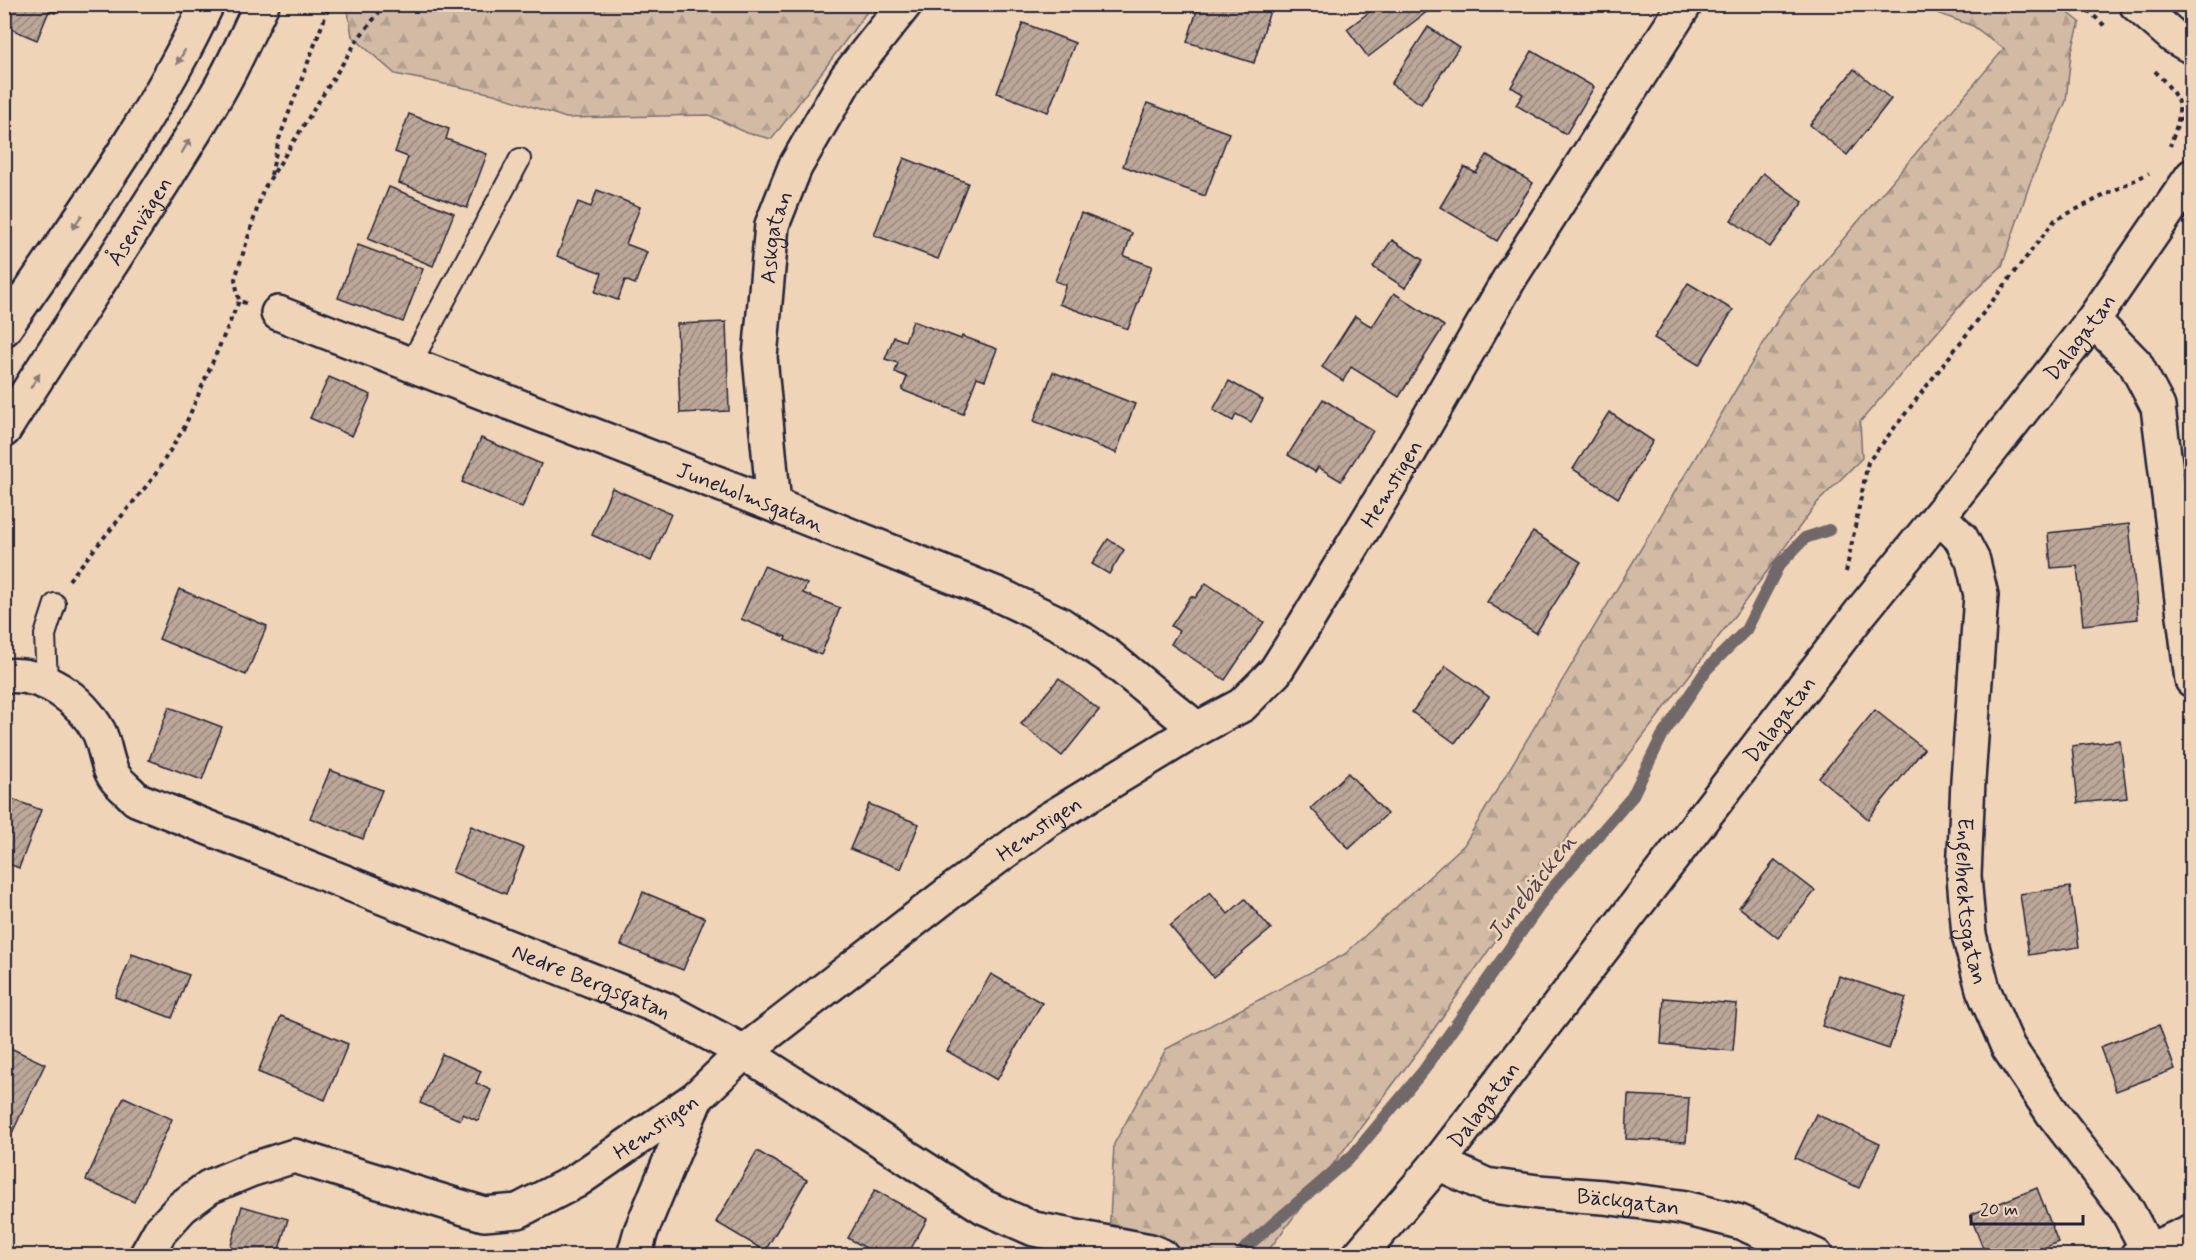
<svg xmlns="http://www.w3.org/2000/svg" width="2196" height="1260" font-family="Mynerve,sans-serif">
	<defs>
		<pattern id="forest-firs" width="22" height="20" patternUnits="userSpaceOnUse" patternTransform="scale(1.5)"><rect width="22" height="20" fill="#d2baa5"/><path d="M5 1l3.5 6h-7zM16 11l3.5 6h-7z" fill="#b4a08f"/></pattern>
		<pattern id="building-hatch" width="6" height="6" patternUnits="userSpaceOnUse" patternTransform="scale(1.5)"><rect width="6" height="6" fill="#bda798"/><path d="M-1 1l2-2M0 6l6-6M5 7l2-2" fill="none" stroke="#99887d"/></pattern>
	</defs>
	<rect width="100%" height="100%" fill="#f0d4b7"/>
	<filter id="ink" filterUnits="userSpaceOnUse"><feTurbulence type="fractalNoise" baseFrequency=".0167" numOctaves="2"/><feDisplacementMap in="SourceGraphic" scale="12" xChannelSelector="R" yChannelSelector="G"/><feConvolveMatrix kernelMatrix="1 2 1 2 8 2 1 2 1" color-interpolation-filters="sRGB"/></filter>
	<g filter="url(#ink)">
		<g fill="url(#forest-firs)" stroke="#7a6e70" stroke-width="1.5">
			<path d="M347 5V4L872 5 772 139 747 133 709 115 566 118 494 94 395 74 352 36Z"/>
			<path d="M1915 5H2058L2080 22 2071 53 2066 101 2030 183 2002 266 1965 300 1860 422 1862 458 1817 503 1735 615 1573 829 1427 1039 1265 1255 1108 1256 1114 1144 1166 1049 1345 954 1464 845 1784 309 2004 49 1973 26Z"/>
		</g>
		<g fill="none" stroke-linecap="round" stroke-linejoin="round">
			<path stroke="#71676b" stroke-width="12" d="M1239 1256 1245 1248 1353 1155 1424 1070 1550 891 1632 797 1662 736 1707 669 1746 630 1779 565 1805 538 1829 530"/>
		</g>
		<g fill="url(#building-hatch)" stroke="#22223b" stroke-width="1.5">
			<path d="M4 4H58L55 13 49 11 37 40 4 26Z"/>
			<path d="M1199 4H1272L1254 63 1187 42Z"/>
			<path d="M1380 4H1437L1368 57 1347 29Z"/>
			<path d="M1023 23 1075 43 1048 112 997 93Z"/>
			<path d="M1428 27 1459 47 1421 104 1391 84Z"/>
			<path d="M1532 51 1594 87 1566 134 1516 105 1523 94 1511 87Z"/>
			<path d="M1854 69 1891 99 1847 155 1810 125Z"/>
			<path d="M1147 103 1229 133 1205 196 1123 166Z"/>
			<path d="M409 114 449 129 446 139 487 154 467 208 399 183 408 157 395 152Z"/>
			<path d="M1487 155 1533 183 1497 241 1440 207 1464 167 1476 173Z"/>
			<path d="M904 158 968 183 938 259 874 235Z"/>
			<path d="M1763 173 1803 202 1770 247 1731 220Z"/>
			<path d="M389 187 454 213 433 266 368 239Z"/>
			<path d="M597 190 640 207 626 244 647 252 635 284 625 280 618 300 595 292 602 273 557 256 578 202 591 207Z"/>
			<path d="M1081 213 1132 233 1124 256 1152 266 1128 329 1059 304 1066 285 1055 281Z"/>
			<path d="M1392 240 1423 260 1405 288 1373 267Z"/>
			<path d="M358 245 423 269 403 322 338 298Z"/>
			<path d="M1688 283 1733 310 1699 365 1654 338Z"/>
			<path d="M1394 293 1444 326 1399 397 1351 367 1343 381 1322 367 1355 316 1372 327Z"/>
			<path d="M913 321 961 339 962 336 997 349 985 380 977 377 963 414 902 390 907 377 895 372 898 363 885 359 894 337 905 341Z"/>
			<path d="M726 322 729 411 680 413 677 324Z"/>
			<path d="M1053 372 1135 404 1116 453 1034 421Z"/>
			<path d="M329 377 371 395 352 436 310 418Z"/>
			<path d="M1229 381 1263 400 1251 422 1236 414 1233 421 1213 410Z"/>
			<path d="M1323 399 1373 431 1341 481 1318 467 1315 472 1288 455Z"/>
			<path d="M1609 412 1653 441 1618 498 1573 469Z"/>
			<path d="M481 438 541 464 522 508 462 482Z"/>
			<path d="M612 488 671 514 651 561 592 535Z"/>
			<path d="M2129 524 2138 619 2083 625 2077 566 2051 568 2048 533Z"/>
			<path d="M1533 532 1581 562 1536 633 1487 602Z"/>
			<path d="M1108 539 1124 550 1109 574 1092 564Z"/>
			<path d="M764 566 807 584 803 593 840 608 821 655 785 640 786 637 741 619Z"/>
			<path d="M1206 583 1264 622 1225 680 1171 644 1179 631 1171 626 1191 596 1195 598Z"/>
			<path d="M179 589 267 626 246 675 159 639Z"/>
			<path d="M1446 666 1489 697 1455 743 1412 712Z"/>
			<path d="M1059 678 1099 710 1062 756 1021 724Z"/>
			<path d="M169 707 222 727 202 780 149 760Z"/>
			<path d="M1875 710 1924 749 1868 819 1819 778Z"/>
			<path d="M2120 740 2127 798 2078 803 2072 746Z"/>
			<path d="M330 770 382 790 363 839 310 818Z"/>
			<path d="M1348 773 1387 814 1349 849 1311 808Z"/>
			<path d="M4 796 41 810 19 868 4 862Z"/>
			<path d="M869 804 919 824 901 869 850 849Z"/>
			<path d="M471 826 524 848 506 894 452 872Z"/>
			<path d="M1775 860 1815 891 1778 938 1739 907Z"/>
			<path d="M2070 887 2079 947 2029 955 2020 894Z"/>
			<path d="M643 892 705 918 683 970 621 945Z"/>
			<path d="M1210 892 1228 914 1245 899 1271 929 1213 977 1170 926Z"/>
			<path d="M132 954 189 975 172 1018 115 997Z"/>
			<path d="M991 974 1042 1003 997 1080 947 1051Z"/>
			<path d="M1839 976 1906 998 1889 1049 1822 1026Z"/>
			<path d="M1664 998 1737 1004 1733 1051 1661 1044Z"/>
			<path d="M281 1016 348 1044 325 1100 258 1072Z"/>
			<path d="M2159 1025 2175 1069 2116 1091 2100 1047Z"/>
			<path d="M4 1045 45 1064 11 1135 4 1132Z"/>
			<path d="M442 1054 481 1071 476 1083 491 1090 478 1121 463 1114 460 1120 420 1103Z"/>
			<path d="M1628 1095 1689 1098 1686 1142 1626 1139Z"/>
			<path d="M124 1097 172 1119 134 1202 86 1180Z"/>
			<path d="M1816 1114 1880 1144 1859 1188 1795 1158Z"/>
			<path d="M757 1151 807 1180 765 1251 716 1222Z"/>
			<path d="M2037 1188 2058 1242 2023 1256H1986L1970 1215Z"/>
			<path d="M875 1190 927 1219 907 1256H880L848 1238Z"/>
			<path d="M242 1206 288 1219 277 1256H228Z"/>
		</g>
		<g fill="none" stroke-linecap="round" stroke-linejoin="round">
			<defs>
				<g id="lane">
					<path d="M411 363 520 159"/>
					<path d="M47 683 45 635 55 604"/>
				</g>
				<g id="street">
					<path id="s1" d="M278 313 774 505 997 594 1060 624 1108 656 1197 729"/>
					<path d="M2093 320 2135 363 2158 407 2192 680"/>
					<path id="s2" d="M774 505 760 357 772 225 795 167 847 77 905 4"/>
					<path id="s3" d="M1939 516 1961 538 1973 561 1981 595 1968 780 1964 876 1969 935 1983 989 2008 1047 2054 1115 2127 1210 2148 1250"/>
					<path id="s4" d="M4 676C43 671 81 699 99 732 106 746 106 766 116 779 122 786 130 792 136 799L664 1009 744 1052 984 1207 1034 1229 1150 1251 1162 1256"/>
					<path id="s5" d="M1438 1163 1486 1185 1538 1192 1603 1197 1681 1207 1740 1222 1816 1256"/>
					<path id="s6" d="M146 1256 160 1231 182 1207 209 1187 250 1170 294 1156 484 1214 518 1211 576 1181 696 1098 744 1052 949 893 1046 821 1197 729 1242 705 1275 672 1304 626 1406 458 1511 276 1685 4"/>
					<path d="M634 1256 641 1231 696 1098"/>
					<path id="s7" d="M1359 1256 1438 1163 1861 612 1939 516 2093 320 2192 176"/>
					<path d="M2137 1256 2192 1231"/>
				</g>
				<g id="secondary">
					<path d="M2136 4 2174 37 2192 47"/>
					<path d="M4 329C76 224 153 120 207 4"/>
					<path id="s8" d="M4 430C74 317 150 209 217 94 234 65 247 34 262 4"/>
				</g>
			</defs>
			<use href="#lane" stroke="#22223b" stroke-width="24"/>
			<use href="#street" stroke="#22223b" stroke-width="38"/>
			<use href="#secondary" stroke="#22223b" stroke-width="38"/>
			<g stroke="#22223b" stroke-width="4" stroke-dasharray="4.5 4.5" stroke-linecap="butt">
				<path d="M2081 4 2105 26"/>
				<path d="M2155 71C2184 103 2184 106 2170 146"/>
				<path d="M2180 118 2192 124"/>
				<path d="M271 175 279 139 330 4"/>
				<path d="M246 303 239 301 235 279 263 190 360 36 386 4"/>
				<path d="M1846 572 1868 462 2055 220 2149 173"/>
				<path d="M69 580 153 478 184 428 239 301"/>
			</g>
			<use href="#lane" stroke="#f0d4b7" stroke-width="20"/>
			<use href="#street" stroke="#f0d4b7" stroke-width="33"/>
			<use href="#secondary" stroke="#f0d4b7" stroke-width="33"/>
		</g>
		<defs><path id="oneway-solid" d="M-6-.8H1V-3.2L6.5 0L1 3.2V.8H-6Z" transform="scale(1.5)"/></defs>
		<g fill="#897b79">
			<use href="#oneway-solid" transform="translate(181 57) rotate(119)"/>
			<use href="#oneway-solid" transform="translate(186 146) rotate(-59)"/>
			<use href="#oneway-solid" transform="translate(77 222) rotate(124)"/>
			<use href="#oneway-solid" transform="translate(35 381) rotate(-58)"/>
		</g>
	</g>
	<g text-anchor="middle" stroke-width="5" stroke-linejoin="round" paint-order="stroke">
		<g font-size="22" fill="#22223b" stroke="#f0d4b7">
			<text dy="8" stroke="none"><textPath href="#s8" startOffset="249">Åsenvägen</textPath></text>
			<text dy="8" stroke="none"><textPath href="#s2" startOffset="270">Askgatan</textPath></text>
			<text dy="8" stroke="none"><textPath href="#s7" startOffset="1168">Dalagatan</textPath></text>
			<text dy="8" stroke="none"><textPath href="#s6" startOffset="1572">Hemstigen</textPath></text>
			<text dy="8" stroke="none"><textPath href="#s1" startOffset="507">Juneholmsgatan</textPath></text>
			<text dy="8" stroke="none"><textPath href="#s7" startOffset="682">Dalagatan</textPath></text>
			<text dy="8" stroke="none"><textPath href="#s6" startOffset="1066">Hemstigen</textPath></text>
			<text dy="8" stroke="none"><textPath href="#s3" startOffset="399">Engelbrektsgatan</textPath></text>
			<text dy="8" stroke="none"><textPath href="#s4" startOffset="686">Nedre Bergsgatan</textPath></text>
			<text dy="8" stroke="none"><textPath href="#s7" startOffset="196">Dalagatan</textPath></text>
			<text dy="8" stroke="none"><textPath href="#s6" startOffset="580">Hemstigen</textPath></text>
			<text dy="8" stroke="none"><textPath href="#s5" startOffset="196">Bäckgatan</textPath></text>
		</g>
		<g font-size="24" font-style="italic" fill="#4a4453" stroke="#f0d4b7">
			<text transform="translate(1531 887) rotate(-52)" y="8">Junebäcken</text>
		</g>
	</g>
	<rect width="2196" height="1260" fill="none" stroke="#f0d4b7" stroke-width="24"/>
	<rect x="12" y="12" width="2172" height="1236" fill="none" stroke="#22223b" stroke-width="2" filter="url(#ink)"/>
	<path d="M1971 1215v9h112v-9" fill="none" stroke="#22223b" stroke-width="3"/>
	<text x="1980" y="1215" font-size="18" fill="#22223b" stroke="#f0d4b7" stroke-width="4.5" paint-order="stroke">20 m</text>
</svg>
